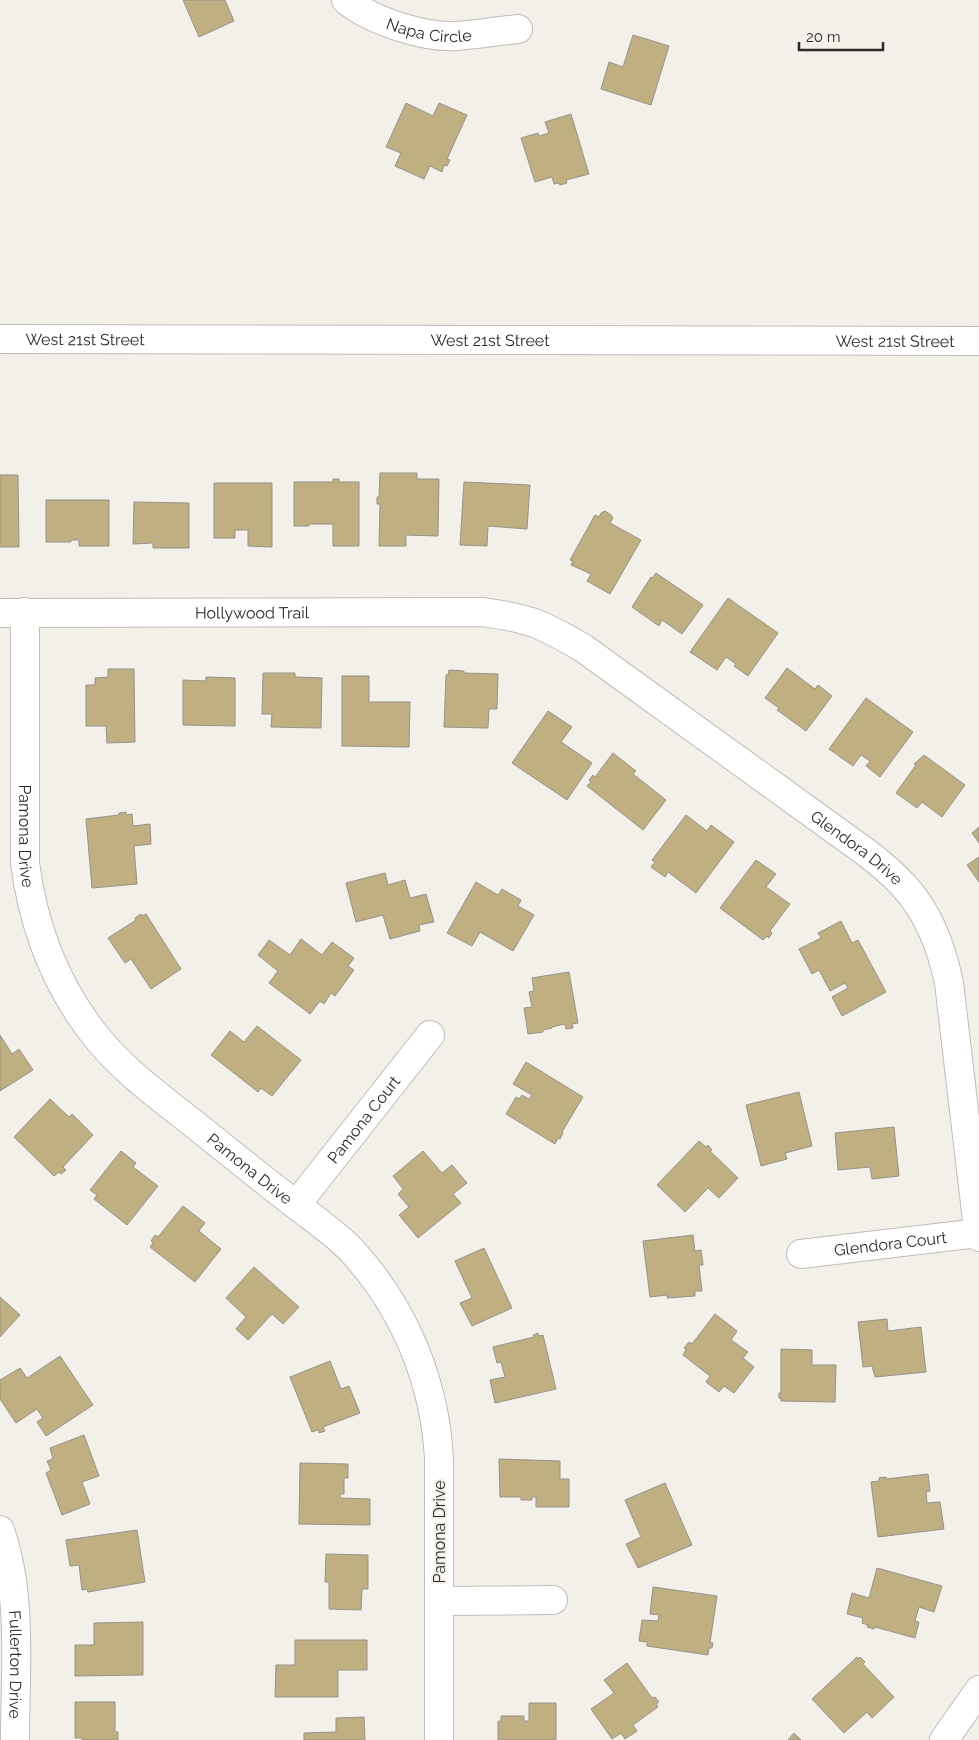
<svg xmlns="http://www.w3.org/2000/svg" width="979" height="1740" font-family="Raleway,sans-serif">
	<rect width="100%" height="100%" fill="#f2f0e9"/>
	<g fill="#c0af81" stroke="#96938d">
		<path d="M183 0H225L234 21 199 37Z"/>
		<path d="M633 35 669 46 651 105 601 89 609 62 623 67Z"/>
		<path d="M406 103 433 116 439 103 467 115 447 159 450 160 447 166 444 165 442 172 430 166 424 179 395 166 401 153 386 147Z"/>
		<path d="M571 114 589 174 566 180 567 183 560 185 559 183 554 184 552 177 535 182 521 138 538 133 539 136 549 133 545 122Z"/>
		<path d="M380 473H417V479H439L438 536 406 535V546H379L380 504H377V497H379Z"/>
		<path d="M0 475H18L19 547H0Z"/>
		<path d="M333 479H339V482H359V546H333V524H309V526H294V482H333Z"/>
		<path d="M464 482 530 485 527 529 488 526 487 546 460 545Z"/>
		<path d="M214 483H272V547L248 546V530H235V538H214Z"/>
		<path d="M46 500H109V546H79V540H71V542H46Z"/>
		<path d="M134 502 189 503V548H153V543L133 544Z"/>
		<path d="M605 511 611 515 613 518 610 523 641 540 610 594 587 581 591 574 571 565 573 561 570 560 595 515 599 517 601 513Z"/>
		<path d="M656 573 703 605 682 634 662 620 659 626 632 607 651 577 652 578Z"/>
		<path d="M728 598 778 633 748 676 734 666 736 664 726 657 717 670 690 652Z"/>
		<path d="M787 668 815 689 818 685 832 696 806 731 777 710 779 708 765 698Z"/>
		<path d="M108 669H134L135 742 107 743 106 726H86V685H95V678L108 677Z"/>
		<path d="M449 670 464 671V673L498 674 497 709H489L488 728 444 727 446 675H448Z"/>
		<path d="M263 673H295V677L322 678 321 728 271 727 272 714H262Z"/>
		<path d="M342 676H369V702H410L409 747 342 746Z"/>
		<path d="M206 677 235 678V726L183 725V680L206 681Z"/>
		<path d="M866 698 913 732 880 777 866 766 870 761 861 755 853 766 829 749Z"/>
		<path d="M548 711 572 727 561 742 592 763 567 800 512 763Z"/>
		<path d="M613 753 636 771 633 774 666 800 643 830 587 786 591 782 589 780 593 775 595 777Z"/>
		<path d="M924 755 965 785 942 817 922 802 917 808 896 793 916 765 914 764Z"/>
		<path d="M126 812V815L132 814 133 826 150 824 151 844 134 846 137 884 92 888 86 819 119 815V813Z"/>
		<path d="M686 815 707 831 711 825 734 842 696 893 668 872 665 877 651 867 655 862 652 860Z"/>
		<path d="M979 827V843L972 833Z"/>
		<path d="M979 857V882L967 865Z"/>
		<path d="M756 860 776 874 766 887 790 904 770 931 772 933 769 938 767 936 763 940 720 908Z"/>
		<path d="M385 873 388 885 405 880 410 898 426 894 434 922 419 925 420 931 390 939 383 915 356 922 346 883Z"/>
		<path d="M476 882 498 895 502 889 521 900 518 906 534 915 513 951 480 932 472 946 447 933Z"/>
		<path d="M141 914 142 916 146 914 181 969 151 989 131 959 125 963 108 938 136 920 135 918Z"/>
		<path d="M841 921 852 943 858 940 886 992 842 1016 832 997 848 988 845 983 830 991 819 970 812 974 799 949 821 938 818 933Z"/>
		<path d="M301 939 322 955 332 942 354 958 348 966 354 970 335 996 331 993 324 1004 320 1001 310 1014 269 983 278 971 258 955 269 940 290 955Z"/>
		<path d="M569 972 578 1023 572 1024 573 1028 566 1029 565 1024 552 1027V1028L543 1030V1032L528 1034 524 1008 532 1007 529 992 534 991 532 978Z"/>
		<path d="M257 1026 301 1060 272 1096 261 1088 258 1092 211 1055 230 1031 244 1042Z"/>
		<path d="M0 1035 12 1054 19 1049 33 1070 0 1091Z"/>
		<path d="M526 1062 583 1097 562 1132 563 1133 560 1139 558 1138 555 1144 506 1114 516 1097 519 1099 522 1095 529 1099 532 1095 513 1084Z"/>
		<path d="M799 1092 812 1146 785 1153 787 1159 761 1166 746 1105Z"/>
		<path d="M50 1099 69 1117 72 1114 93 1135 63 1167 66 1170 61 1174 59 1172 54 1176 14 1137Z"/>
		<path d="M894 1127 899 1176 872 1179 870 1167 838 1170 835 1133Z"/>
		<path d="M699 1141 706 1147 708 1145 712 1150 710 1151 738 1178 719 1198 708 1188 685 1212 657 1185Z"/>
		<path d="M121 1151 136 1163 133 1167 158 1186 127 1225 94 1199 97 1195 90 1190Z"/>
		<path d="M423 1151 442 1173 452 1165 467 1183 453 1194 461 1203 418 1238 399 1215 409 1207 398 1194 403 1189 393 1176Z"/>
		<path d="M183 1206 205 1223 199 1231 221 1249 195 1282 150 1247 153 1243 151 1241 155 1235 158 1237Z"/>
		<path d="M693 1235 695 1251 701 1250 703 1265H699L702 1291H695V1296L667 1298V1295L650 1297 643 1241Z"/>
		<path d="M484 1248 512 1308 472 1326 460 1303 472 1298 455 1261Z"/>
		<path d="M254 1267 299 1307 283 1324 272 1314 248 1340 236 1329 246 1317 226 1298Z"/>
		<path d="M0 1297 20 1315 0 1337Z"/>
		<path d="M715 1314 737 1331 731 1340 748 1352 743 1358 754 1367 734 1393 724 1386 719 1392 706 1382 710 1376 683 1355 686 1350 684 1348 689 1342 692 1344Z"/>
		<path d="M887 1319 888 1331 921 1327 926 1372 875 1377 872 1366 863 1367 858 1322Z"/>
		<path d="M538 1333 539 1336 543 1335 556 1389 495 1403 490 1380 505 1377 501 1362 497 1363 493 1347 534 1337 533 1335Z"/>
		<path d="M781 1349 812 1350V1365H836L835 1402 781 1401V1398H779V1393H781Z"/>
		<path d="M60 1356 93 1405 46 1436 37 1422 43 1418 37 1409 16 1423 0 1399V1380L20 1368 27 1378Z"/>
		<path d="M330 1361 341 1389 349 1386 360 1413 323 1427 325 1431 319 1433 318 1430 312 1432 290 1377Z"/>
		<path d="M84 1435 99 1476 82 1482 90 1504 62 1515 46 1473 51 1470 47 1461 53 1459 50 1448Z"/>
		<path d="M499 1459 560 1461V1479H569V1507H536V1497H532V1500H521V1497H500Z"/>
		<path d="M300 1463 348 1464V1478H344V1494H340V1498L370 1499V1525L299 1524Z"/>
		<path d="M928 1474 930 1491 926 1492 927 1503 940 1502 944 1529 878 1537 871 1482 879 1481V1478L886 1477V1479Z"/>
		<path d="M665 1483 692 1545 638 1568 626 1544 641 1537 625 1500Z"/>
		<path d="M137 1530 145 1582 88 1592 87 1589 82 1590 79 1565 70 1566 66 1540Z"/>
		<path d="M326 1554 368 1555V1589H362L361 1610 329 1609V1582H325Z"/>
		<path d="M877 1568 942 1586 934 1612 919 1607 915 1621 919 1622 915 1638 875 1627 874 1629 867 1627 868 1625 862 1623 863 1618 847 1614 852 1593 869 1598Z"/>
		<path d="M653 1587 717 1596 710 1643H713L712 1648H709L708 1655 647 1646V1642L639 1641 642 1620 658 1621 659 1615 650 1614Z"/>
		<path d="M143 1622V1675L75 1676V1645H94V1623Z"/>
		<path d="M295 1640H367V1670H338V1697H275L276 1665H295Z"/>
		<path d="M857 1657 858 1659 860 1657 865 1662 863 1664 894 1697 872 1718 867 1712 844 1733 812 1699Z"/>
		<path d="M627 1663 652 1698 655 1697 659 1702 656 1704 658 1707 633 1725 637 1731 625 1739 621 1733 612 1739 591 1709 614 1693 604 1680Z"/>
		<path d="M75 1702H115V1732H118V1740H82V1738H75Z"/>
		<path d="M529 1703H556V1740H498V1721H501V1716H524V1721H529Z"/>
		<path d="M364 1717 365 1740H304V1733L336 1732V1718Z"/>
		<path d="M794 1733 801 1740H788Z"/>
	</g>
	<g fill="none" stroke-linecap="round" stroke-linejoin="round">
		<defs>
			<g id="minor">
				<path id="s1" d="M346 0C372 21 424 38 457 36 478 34 498 31 518 29"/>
				<path id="s2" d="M0 339 979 341"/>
				<path id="s3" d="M25 612V863C33 924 53 980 91 1030 117 1065 152 1091 185 1117 222 1146 258 1176 295 1204 315 1220 337 1234 354 1253 405 1310 435 1382 439 1459V1740"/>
				<path id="s4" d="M0 613 483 612C501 615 520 617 537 624 553 631 568 639 583 648L867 853C880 863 893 874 904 886 928 912 942 949 949 983L979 1237"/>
				<path id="s5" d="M296 1205 430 1035"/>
				<path id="s6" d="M801 1254 979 1233"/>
				<path id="s7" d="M0 1530C23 1597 15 1670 15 1740"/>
				<path d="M439 1601 553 1600"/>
				<path d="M944 1740 979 1690"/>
			</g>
		</defs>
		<use href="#minor" stroke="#c0bdb7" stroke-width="30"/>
		<use href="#minor" stroke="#fff" stroke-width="28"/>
	</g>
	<g text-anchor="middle" stroke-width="4" stroke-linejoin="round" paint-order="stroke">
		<g font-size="16" fill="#2b2a27" stroke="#f2f0e9">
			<text dy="6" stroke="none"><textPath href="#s1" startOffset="90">Napa Circle</textPath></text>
			<text dy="6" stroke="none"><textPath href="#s2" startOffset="85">West 21st Street</textPath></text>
			<text dy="6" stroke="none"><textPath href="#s2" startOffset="490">West 21st Street</textPath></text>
			<text dy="6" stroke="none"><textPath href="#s2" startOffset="895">West 21st Street</textPath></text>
			<text dy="6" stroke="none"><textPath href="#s4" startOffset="252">Hollywood Trail</textPath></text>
			<text dy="6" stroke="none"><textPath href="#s3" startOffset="224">Pamona Drive</textPath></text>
			<text dy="6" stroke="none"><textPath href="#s4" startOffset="929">Glendora Drive</textPath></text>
			<text dy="6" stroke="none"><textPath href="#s5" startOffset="109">Pamona Court</textPath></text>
			<text dy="6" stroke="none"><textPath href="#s3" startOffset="644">Pamona Drive</textPath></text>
			<text dy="6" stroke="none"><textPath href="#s6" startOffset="90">Glendora Court</textPath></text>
			<text transform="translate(439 1532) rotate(-90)" y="6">Pamona Drive</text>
			<text dy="6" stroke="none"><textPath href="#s7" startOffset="136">Fullerton Drive</textPath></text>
		</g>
	</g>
	<path d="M799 42v8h84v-8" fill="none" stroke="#2b2a27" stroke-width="2.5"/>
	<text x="806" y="42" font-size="15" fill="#2b2a27" stroke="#f2f0e9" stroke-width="4" paint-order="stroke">20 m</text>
</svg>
